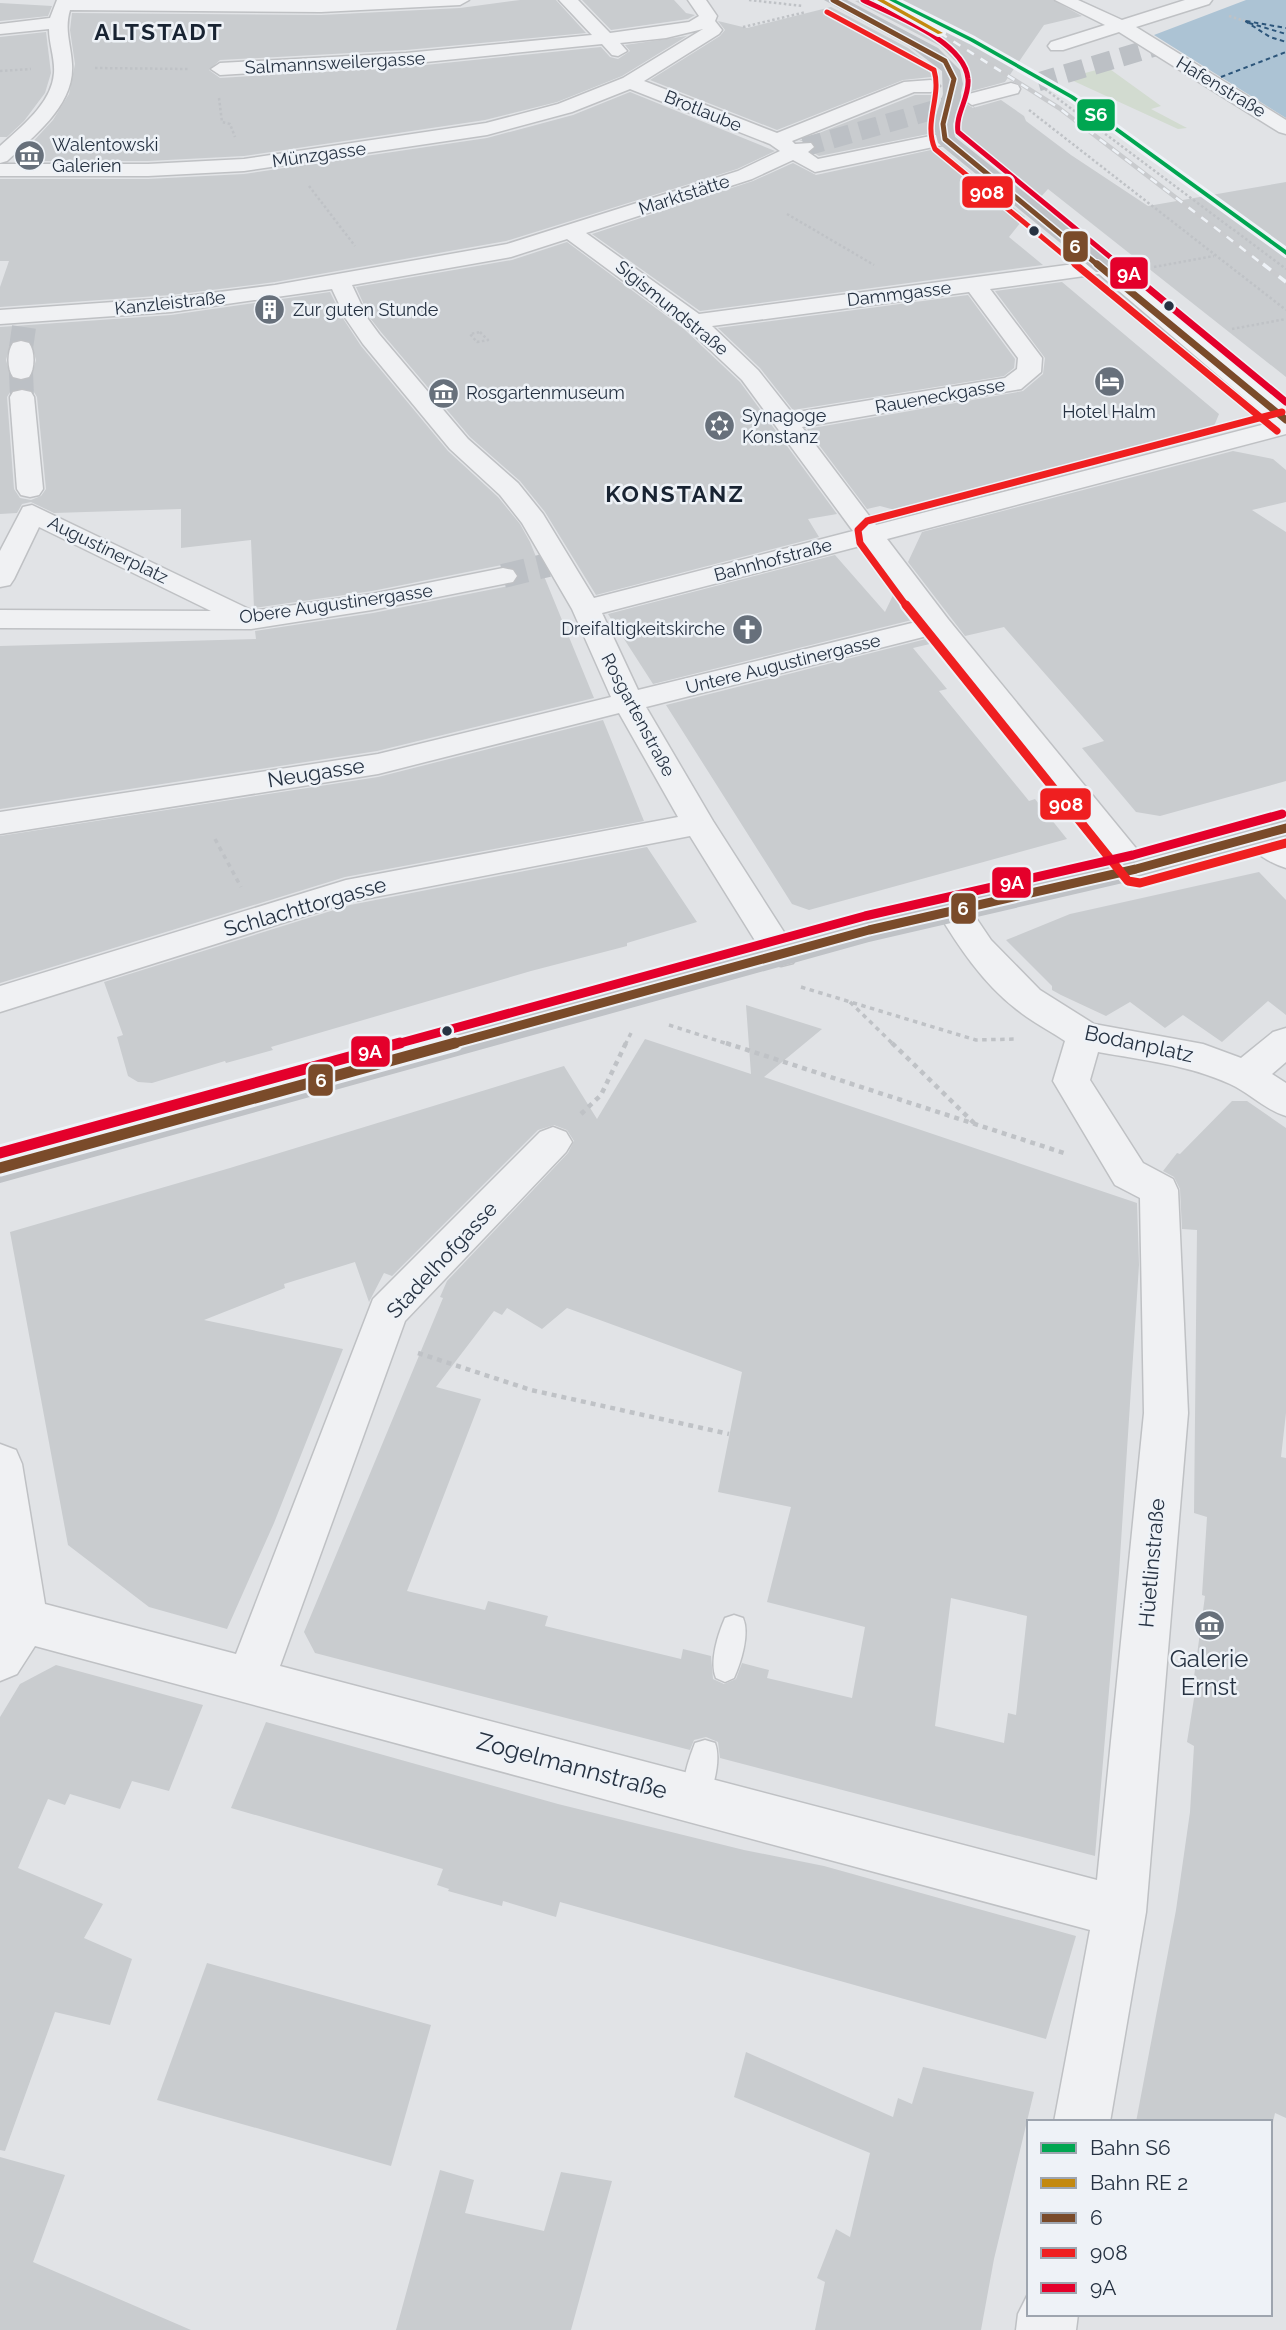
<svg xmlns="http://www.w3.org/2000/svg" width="1286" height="2330" font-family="Raleway,sans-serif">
	<rect width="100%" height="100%" fill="#e1e3e6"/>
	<path fill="#d2dbd0" d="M1107 67 1161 106 1151 109 1187 128 1178 129 1067 78Z"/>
	<path fill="#acc3d4" d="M1246 0H1286V118L1154 35Z"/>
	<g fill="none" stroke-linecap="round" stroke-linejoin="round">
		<g stroke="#2c557a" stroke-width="2" stroke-dasharray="4.5 3.5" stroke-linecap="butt">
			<path d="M1245 21 1270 37 1286 42"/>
			<path d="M1246 21 1286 28"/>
			<path d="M1249 23 1286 34"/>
			<path d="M1221 77 1286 52"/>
		</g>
	</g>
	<g fill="#c9cccf" fill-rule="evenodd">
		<path d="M520 0H556L586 33 406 50 220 60 209 70 220 78 406 67 601 47 610 57 618 59 630 51 625 45 687 36 622 76 557 102 485 120 244 156 148 161H15L53 120 69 94 75 64 70 30 72 13 321 15 460 8Z"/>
		<path d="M582 0H674L686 13 695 15 688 19 611 30Z"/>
		<path d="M861 0H1053L1082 16 1044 25 1005 82 964 93 966 83 963 69 940 46 855 1Z"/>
		<path d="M0 3 52 6 48 16 0 21Z"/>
		<path d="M831 7 908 48 939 72 940 83 931 77 903 80 777 130 650 80 720 36 725 30 718 21 747 28Z"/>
		<path d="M46 32 51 73 45 93 24 121 7 137H0V37Z"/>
		<path d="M940 89 931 123 933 133 819 156 812 152 817 147 813 141H799L915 95H931Z"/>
		<path d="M630 92 775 151 737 169 506 241 275 282 171 295 0 307V287L9 261H0V179H148L244 174 487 138 573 115Z"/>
		<path d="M1001 100 1024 116 1026 121 1071 155 1148 206 1286 182V377L1048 189 1038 200 957 136 956 125 963 102 973 108Z"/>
		<path d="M940 148 1025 217 1009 237 1043 265 700 311 592 234 753 181 793 163 816 175Z"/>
		<path d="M567 242 684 329 740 382 837 514 808 519 819 537 596 595 545 512 520 481 470 437 381 332 370 318 356 287 512 260Z"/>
		<path d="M1062 282 1219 414 1210 436 910 514 880 506 867 509 807 429 1023 391 1043 374 1045 358 995 291Z"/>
		<path d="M330 292 344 320 361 346 448 451 498 497 520 524 530 542 594 698 377 751 0 809V646L256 639 255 631 373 613 514 585 519 577 515 569 502 565 372 591 254 608 251 540 181 548V509L54 513 31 502 22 504 17 513 0 514V327L171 315ZM20 338 31 342 36 360 31 378 22 382 11 378 6 360 11 342ZM23 387 32 389 37 397 46 489 41 496 31 500 20 498 14 489 7 397 12 389Z"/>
		<path d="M968 295 1015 359 1014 368 1004 376 793 410 760 368 718 328Z"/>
		<path d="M1233 451 1273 459 1286 470V502L1252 510 1286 532V781L1160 816 1136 812 1082 748 1104 741 1004 627 965 636 908 562 922 532Z"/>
		<path d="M835 555 885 612 895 591 916 619 653 684 608 614Z"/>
		<path d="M930 638 934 643 913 648 947 689 939 691 1029 801 1035 799 1067 839 809 910 792 904 666 705Z"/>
		<path d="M603 720 644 821 345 877 0 983V836L378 777Z"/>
		<path d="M647 847 697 922 627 943V946L531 971 271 1047 273 1050 226 1063 225 1061 152 1083 138 1082 128 1076 117 1037 123 1035 104 982 350 905Z"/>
		<path d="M1259 872 1286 900V1015L1268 1001 1222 1042 1183 1015 1165 1028 1130 1002 1106 1016 1061 995 1052 990V986L1006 940 1070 914Z"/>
		<path d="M746 1005 822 1029 764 1077 1137 1203 1139 1265 1119 1573 1095 1856 720 1758 718 1742 706 1737 694 1740 690 1750 315 1653 304 1632 443 1298 440 1297 447 1281 568 1153 574 1141 567 1130 554 1125 538 1130 392 1276 384 1273 369 1302 355 1262 284 1284 285 1288 204 1320 343 1349 274 1523 227 1629 149 1607 68 1545 10 1232 230 1168 564 1066 597 1119 645 1039 751 1074ZM507 1308 542 1329 567 1308 742 1372 718 1492 791 1507 767 1602 865 1627 852 1698 767 1678 769 1670 742 1663 736 1679 724 1684 713 1679 711 1656 683 1649 681 1659 545 1626 548 1616 488 1601 485 1610 407 1591 481 1399 436 1387 494 1311 502 1315ZM951 1598 1027 1616 1016 1715 1008 1713 1004 1743 935 1726Z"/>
		<path d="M1232 1101H1247L1286 1128V1413L1281 1457 1286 1458V2118L1275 2113 1273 2122H1136L1176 1910 1190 1812 1194 1746 1187 1742 1196 1686 1193 1684 1205 1596 1202 1595 1207 1517 1194 1513 1197 1230 1182 1229 1180 1189 1174 1177 1163 1171 1177 1153 1180 1154Z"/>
		<path d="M56 1665 203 1705 169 1791 132 1781 120 1809 70 1794 65 1805 48 1799 18 1868 103 1904 84 1938 132 1959 110 2025 55 2012 5 2151 0 2150V1717L20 1684Z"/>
		<path d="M266 1722 558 1804 744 1850 824 1866 1076 1936 1046 2039 560 1902 556 1917 503 1901 502 1906 448 1891 449 1889 437 1885 443 1869 231 1808Z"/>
		<path d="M207 1963 431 2025 391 2166 157 2100Z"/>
		<path d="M746 2052 893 2117 898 2098 912 2104 923 2067 1034 2092 994 2259 981 2330H815L825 2282 817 2278 836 2229 850 2237 870 2153 734 2097Z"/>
		<path d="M0 2157 65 2175 33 2262 191 2330H0Z"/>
		<path d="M440 2170 474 2180 465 2213 544 2231 561 2172 612 2181 571 2330H396Z"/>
	</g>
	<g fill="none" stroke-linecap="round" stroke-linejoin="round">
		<g stroke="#bcc0c5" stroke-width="19" stroke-dasharray="19 10" stroke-linecap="butt">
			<path d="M1038 82 1155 47"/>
			<path d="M804 147 972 99"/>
		</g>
		<g stroke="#bcc0c5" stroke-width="24" stroke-dasharray="24 12" stroke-linecap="butt">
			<path d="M21 348 24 327"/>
			<path d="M21 372 22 397"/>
			<path d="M503 576 548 565"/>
		</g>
		<defs>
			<g id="lane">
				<path d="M734 1615 743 1618C750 1634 741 1662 734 1678L725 1682 716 1678C709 1662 718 1634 725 1618Z"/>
				<path d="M705 1740 715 1743C722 1761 712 1791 705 1809L695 1813 685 1809C678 1791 688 1761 695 1743Z"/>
			</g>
			<g id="street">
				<path d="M57 0H469L460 5 321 12 70 10C64 30 71 44 72 64 75 105 34 136 7 161L0 163V146C21 127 52 103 54 73 55 58 49 44 49 29L0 34V24L50 18Z"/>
				<path d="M559 0H578L610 33 689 22 699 16 688 0H706L717 16 715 21 722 30 719 34 644 81 777 133 904 82 931 80 940 86 931 92H914L792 141 795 144 811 143 814 147 808 152 818 159 945 133 955 139 952 143 815 172 793 160 752 179 586 233 699 314 1104 260 1112 262 1286 407V434L887 539 948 619 1153 869 1148 877 1136 880 1124 877 931 635 646 707 713 821 798 954 793 963 781 966 769 963 690 836 349 902 0 1012V986L346 880 678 817 619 713 378 774 0 834V812L378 754 611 697 572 609 522 523 500 495 450 449 363 344 346 319 332 289 171 312 0 324V310L171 298 275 285 507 244 738 171 780 151 770 144 630 89 572 112 487 135 244 171 148 176H0V164H148L244 159 486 123 558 104 623 78 703 29 666 38 620 43 627 51 618 56 612 55 602 44 406 64 220 75 211 69 220 63 406 53 592 35ZM567 239 686 327 742 380 853 531 594 598 543 514 518 483 468 439 379 334 368 319 352 285 511 257ZM1099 274 1273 422 876 525 802 427 1021 389 1041 372 1042 358 990 289ZM969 292 1018 358 1017 369 1005 378 792 413 758 370 712 326ZM864 545 920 621 638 690 602 613Z"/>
				<path d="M1055 0H1078L1122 20 1185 0H1212L1209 4 1136 27 1286 120V134L1279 132 1119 32 1063 50H1051L1048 46 1051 42 1105 25Z"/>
				<path d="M1011 83 1018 85 1020 89 1018 93 972 105 963 99 965 95Z"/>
				<path d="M21 341 29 343C35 351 35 369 29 377L21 379 13 377C7 369 7 351 13 343Z"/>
				<path d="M22 390 31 392 34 397 43 489 39 495 30 497 21 495 17 489 10 397 13 392Z"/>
				<path d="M32 505 253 611 372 594 503 568 513 570 517 576 513 582 503 584 372 610 251 629 0 628V610L211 611 39 527 14 579 10 585 0 587V551L23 507Z"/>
				<path d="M1258 825 1269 828 1286 841V868C1269 863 1251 851 1242 836L1247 828Z"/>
				<path d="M954 899 966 903 991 940 1040 990 1094 1024 1203 1044 1241 1058 1273 1032 1286 1028V1062L1272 1074 1286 1083V1116C1265 1110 1250 1093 1230 1084 1189 1065 1143 1060 1098 1052L1090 1080 1143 1163 1173 1179 1178 1190 1188 1413 1146 1912 1110 2122H1054L1090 1930 35 1646 17 1674 0 1681V1444L16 1450 22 1464 45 1604 236 1654 373 1299 540 1132 553 1127 566 1132 572 1142 566 1152 405 1321 280 1666 1097 1880 1144 1413 1140 1198 1115 1185 1053 1081 1065 1041C1049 1030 1030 1021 1015 1008 983 983 958 946 937 911L942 903Z"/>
				<path d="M1029 2292V2314H1078L1076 2330H1016L1018 2314Z"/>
			</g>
		</defs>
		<use href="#lane" stroke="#bfc1c4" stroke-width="3"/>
		<use href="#street" stroke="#bfc1c4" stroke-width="3"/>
		<g stroke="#bfc2c6" stroke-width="2.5" stroke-dasharray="2.5 2.5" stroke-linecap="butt">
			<path d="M749 0 803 6"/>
			<path d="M1229 16 1245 21"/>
			<path d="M743 27 806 12"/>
			<path d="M95 68 188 69"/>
			<path d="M0 71 31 69"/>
			<path d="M1041 86 1286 269"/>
			<path d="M219 98 222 122 230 124 235 137"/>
			<path d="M1029 110 1286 310"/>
			<path d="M309 186 355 246"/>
			<path d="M787 214 874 265"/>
			<path d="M1154 267 1214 256"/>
			<path d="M1232 329 1286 319"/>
			<path d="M480 332 488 340 477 342 470 334Z"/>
		</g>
		<g stroke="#bfc2c6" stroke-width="3.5" stroke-dasharray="4.5 4.5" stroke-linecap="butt">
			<path d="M215 839 241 887"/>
			<path d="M801 987 976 1040 1016 1039"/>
			<path d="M850 1002 894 1045"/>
			<path d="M669 1025 731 1045"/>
			<path d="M625 1045 631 1033"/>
		</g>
		<g stroke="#bfc2c6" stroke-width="4.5" stroke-dasharray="5 5" stroke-linecap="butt">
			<path d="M726 1043 1067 1154"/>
			<path d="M892 1043 974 1123"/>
			<path d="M581 1114 601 1095 626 1043"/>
			<path d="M418 1353 531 1390 729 1434"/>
		</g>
		<use href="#lane" fill="#f0f1f3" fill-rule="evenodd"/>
		<use href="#street" fill="#f0f1f3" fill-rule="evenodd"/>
		<g fill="#bfc2c6" fill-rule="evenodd">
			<path d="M824 0H847L938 48 960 70 963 84 959 101H945L943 97 942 71 909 46Z"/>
			<path d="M943 118 953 124 955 137 1112 262 1115 267 1112 272H1096L938 143 933 124Z"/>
			<path d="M1286 817V839L1136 880 869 942 0 1183V1153L869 918 1136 858Z"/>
		</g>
		<defs>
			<path id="rail-far1" d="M940 33 1059 108 1265 266"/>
			<path id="rail" d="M1263 264 1286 282"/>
		</defs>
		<use href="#rail-far1" stroke="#c9cbce" stroke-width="4.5"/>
		<use href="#rail" stroke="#c9cbce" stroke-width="5"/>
		<use href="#rail-far1" stroke="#eef2f7" stroke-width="2.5" stroke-dasharray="8" stroke-linecap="butt"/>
		<use href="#rail" stroke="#eef2f7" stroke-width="3.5" stroke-dasharray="10" stroke-linecap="butt"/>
		<path stroke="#bfc2c6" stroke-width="19" d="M943 124 952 97"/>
		<defs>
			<path id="bus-1-far3" d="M833 0 945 61 954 79 943 124 945 139 1099 266"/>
			<path id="bus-1-far2" d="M1097 264 1286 420"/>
			<path id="bus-1-far1" d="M448 1045 869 930 1136 869 1286 828"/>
			<path id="bus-1" d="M0 1168 455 1043"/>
			<path id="bus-2-far2" d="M827 12 934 70C942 97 923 122 935 149L1077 266"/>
			<g id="bus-2-far1">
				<path d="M1075 264 1277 431"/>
				<path d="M907 607 860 543 858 530 867 521 1282 412"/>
			</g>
			<path id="bus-2" d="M906 605 1128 881 1140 883 1286 843"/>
			<path id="bus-3-far3" d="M863 0C893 15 965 41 968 79 970 97 955 114 958 132L1121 266"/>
			<path id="bus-3-far2" d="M1119 264 1286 402"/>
			<path id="bus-3-far1" d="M393 1045 865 916 1133 855 1282 814"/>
			<path id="bus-3" d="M0 1153 400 1043"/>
		</defs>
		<use href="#bus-1-far3" stroke="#eef2f7" stroke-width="8"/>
		<use href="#bus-1-far2" stroke="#eef2f7" stroke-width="10"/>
		<use href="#bus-1-far1" stroke="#eef2f7" stroke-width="13"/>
		<use href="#bus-1" stroke="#eef2f7" stroke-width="17"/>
		<use href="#bus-2-far2" stroke="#eef2f7" stroke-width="8"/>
		<use href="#bus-2-far1" stroke="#eef2f7" stroke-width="10"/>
		<use href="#bus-2" stroke="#eef2f7" stroke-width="13"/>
		<use href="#bus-3-far3" stroke="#eef2f7" stroke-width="8"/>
		<use href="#bus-3-far2" stroke="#eef2f7" stroke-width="10"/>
		<use href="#bus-3-far1" stroke="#eef2f7" stroke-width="13"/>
		<use href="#bus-3" stroke="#eef2f7" stroke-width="17"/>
		<use href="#bus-1-far3" stroke="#7a4b2a" stroke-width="5"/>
		<use href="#bus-1-far2" stroke="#7a4b2a" stroke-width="7"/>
		<use href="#bus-1-far1" stroke="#7a4b2a" stroke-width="9"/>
		<use href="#bus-1" stroke="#7a4b2a" stroke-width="11"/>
		<use href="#bus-2-far2" stroke="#ef1f20" stroke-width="5"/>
		<use href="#bus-2-far1" stroke="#ef1f20" stroke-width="7"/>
		<use href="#bus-2" stroke="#ef1f20" stroke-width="9"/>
		<use href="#bus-3-far3" stroke="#e4002b" stroke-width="5"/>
		<use href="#bus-3-far2" stroke="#e4002b" stroke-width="7"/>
		<use href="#bus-3-far1" stroke="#e4002b" stroke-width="9"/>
		<use href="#bus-3" stroke="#e4002b" stroke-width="11"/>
		<defs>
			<path id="rail-1" d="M889 0H896L974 39 1074 96 1286 250V255L1070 98 970 41Z"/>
			<path id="rail-2" d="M877 0H884L943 33 938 34Z"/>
		</defs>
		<use href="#rail-1" stroke="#eef2f7" stroke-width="6"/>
		<use href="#rail-2" stroke="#eef2f7" stroke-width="6"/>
		<use href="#rail-1" fill="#00a651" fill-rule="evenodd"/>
		<use href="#rail-2" fill="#c38910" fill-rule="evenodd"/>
	</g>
	<defs>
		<symbol id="museum-disc" viewBox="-11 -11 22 22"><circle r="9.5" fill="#67707b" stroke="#eef2f7"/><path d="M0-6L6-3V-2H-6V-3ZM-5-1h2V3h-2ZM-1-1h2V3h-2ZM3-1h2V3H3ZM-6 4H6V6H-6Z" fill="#fff"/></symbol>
		<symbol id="building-disc" viewBox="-11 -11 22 22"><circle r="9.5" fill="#67707b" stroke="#eef2f7"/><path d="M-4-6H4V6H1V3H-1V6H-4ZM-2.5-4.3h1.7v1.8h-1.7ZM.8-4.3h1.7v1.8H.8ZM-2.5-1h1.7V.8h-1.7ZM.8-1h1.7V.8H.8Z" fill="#fff"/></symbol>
		<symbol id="hotel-disc" viewBox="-11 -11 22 22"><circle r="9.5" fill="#67707b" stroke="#eef2f7"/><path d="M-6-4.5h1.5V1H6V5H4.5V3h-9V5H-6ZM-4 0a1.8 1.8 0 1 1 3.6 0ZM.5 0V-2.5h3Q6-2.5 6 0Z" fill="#fff"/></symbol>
		<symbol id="synagogue-disc" viewBox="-11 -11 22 22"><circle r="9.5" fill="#67707b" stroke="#eef2f7"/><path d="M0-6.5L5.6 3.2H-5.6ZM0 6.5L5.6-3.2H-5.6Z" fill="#fff"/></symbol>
		<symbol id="church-disc" viewBox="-11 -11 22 22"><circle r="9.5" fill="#67707b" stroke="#eef2f7"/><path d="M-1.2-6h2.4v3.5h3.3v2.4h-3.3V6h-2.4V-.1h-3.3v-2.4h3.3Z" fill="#fff"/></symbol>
	</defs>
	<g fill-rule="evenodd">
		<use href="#museum-disc" x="12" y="138" width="35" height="35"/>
		<use href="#building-disc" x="252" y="292" width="35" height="35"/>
		<use href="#hotel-disc" x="1092" y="364" width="35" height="35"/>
		<use href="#museum-disc" x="426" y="376" width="35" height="35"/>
		<use href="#synagogue-disc" x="702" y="408" width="35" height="35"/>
		<use href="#church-disc" x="730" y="612" width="35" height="35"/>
		<use href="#museum-disc" x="1192" y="1608" width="35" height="35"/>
	</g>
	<g fill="#263242" stroke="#eef2f7" stroke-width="2.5">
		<circle cx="1034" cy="231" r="6"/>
		<circle cx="1169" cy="306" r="6"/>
		<circle cx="447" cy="1031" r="6"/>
	</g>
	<g text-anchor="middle" stroke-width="5" stroke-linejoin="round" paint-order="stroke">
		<g font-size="18" fill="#263242" stroke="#eef2f7">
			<text transform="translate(335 63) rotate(-3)" y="6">Salmannsweilergasse</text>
			<text transform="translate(1221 87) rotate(31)" y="6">Hafenstraße</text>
			<text transform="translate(703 111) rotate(22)" y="6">Brotlaube</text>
			<text transform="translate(319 155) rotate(-8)" y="6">Münzgasse</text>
			<text transform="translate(684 195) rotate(-18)" y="6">Marktstätte</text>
			<text transform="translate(899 294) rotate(-7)" y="6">Dammgasse</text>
			<text transform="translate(170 303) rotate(-6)" y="6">Kanzleistraße</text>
			<text transform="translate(672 308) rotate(39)" y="6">Sigismundstraße</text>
			<text transform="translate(940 396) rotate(-10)" y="6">Raueneckgasse</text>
			<text transform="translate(108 550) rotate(26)" y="6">Augustinerplatz</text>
			<text transform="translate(773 560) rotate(-15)" y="6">Bahnhofstraße</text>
			<text transform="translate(336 604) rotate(-8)" y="6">Obere Augustinergasse</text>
			<text transform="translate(783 664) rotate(-14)" y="6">Untere Augustinergasse</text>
			<text transform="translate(638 715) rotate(62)" y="6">Rosgartenstraße</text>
		</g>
		<g font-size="18" fill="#263242" stroke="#eef2f7" text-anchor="start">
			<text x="52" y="151">Walentowski<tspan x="52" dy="21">Galerien</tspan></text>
			<text x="293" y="316">Zur guten Stunde</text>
			<text x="466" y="399">Rosgartenmuseum</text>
			<text x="1109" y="418" text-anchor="middle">Hotel Halm</text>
			<text x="742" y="422">Synagoge<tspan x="742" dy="21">Konstanz</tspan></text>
			<text x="725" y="635" text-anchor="end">Dreifaltigkeitskirche</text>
		</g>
		<g font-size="21" fill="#263242" stroke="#eef2f7">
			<text transform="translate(316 773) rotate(-9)" y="7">Neugasse</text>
			<text transform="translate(305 907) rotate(-16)" y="7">Schlachttorgasse</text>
			<text transform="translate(1139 1044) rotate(12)" y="7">Bodanplatz</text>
			<text transform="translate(442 1260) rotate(-47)" y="7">Stadelhofgasse</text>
			<text transform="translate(1152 1563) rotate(-85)" y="7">Hüetlinstraße</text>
		</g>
		<g font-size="23" font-weight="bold" letter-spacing="2" fill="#182332" stroke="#eef2f7">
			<text x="159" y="40">ALTSTADT</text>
			<text x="675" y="502">KONSTANZ</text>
		</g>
		<g font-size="24" fill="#263242" stroke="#eef2f7">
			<text x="1209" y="1667">Galerie<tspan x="1209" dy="28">Ernst</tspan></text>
		</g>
		<g font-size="24" fill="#263242" stroke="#eef2f7">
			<text transform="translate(572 1766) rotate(15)" y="8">Zogelmannstraße</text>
		</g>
	</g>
	<g stroke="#eef2f7" stroke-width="2.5">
		<rect x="1076" y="98" width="40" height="34" rx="7" fill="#00a651"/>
		<rect x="961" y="175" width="53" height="34" rx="7" fill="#ef1f20"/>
		<rect x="1062" y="230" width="27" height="33" rx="7" fill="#7a4b2a"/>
		<rect x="1109" y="256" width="40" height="34" rx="7" fill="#e4002b"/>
		<rect x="1039" y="787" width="53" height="34" rx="7" fill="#ef1f20"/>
		<rect x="991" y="866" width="41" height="33" rx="7" fill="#e4002b"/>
		<rect x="950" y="892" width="27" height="33" rx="7" fill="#7a4b2a"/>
		<rect x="350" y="1035" width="41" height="33" rx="7" fill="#e4002b"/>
		<rect x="307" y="1063" width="27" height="34" rx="7" fill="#7a4b2a"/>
	</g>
	<g font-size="19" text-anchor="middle" font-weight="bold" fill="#fff">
		<text x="1096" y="121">S6</text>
		<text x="987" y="199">908</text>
		<text x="1075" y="253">6</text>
		<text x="1129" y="280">9A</text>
		<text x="1066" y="811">908</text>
		<text x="1012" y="889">9A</text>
		<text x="963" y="915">6</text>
		<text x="370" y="1058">9A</text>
		<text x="321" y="1087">6</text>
	</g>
	<rect x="1027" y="2120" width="245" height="196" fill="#eef2f7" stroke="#9ea5af" stroke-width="2"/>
	<rect x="1041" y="2143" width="35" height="10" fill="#00a651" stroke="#9ea5af" stroke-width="2"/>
	<text x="1090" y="2155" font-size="21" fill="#263242">Bahn S6</text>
	<rect x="1041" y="2178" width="35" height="10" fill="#c38910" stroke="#9ea5af" stroke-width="2"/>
	<text x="1090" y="2190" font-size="21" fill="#263242">Bahn RE 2</text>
	<rect x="1041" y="2213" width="35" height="10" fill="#7a4b2a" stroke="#9ea5af" stroke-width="2"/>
	<text x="1090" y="2225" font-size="21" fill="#263242">6</text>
	<rect x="1041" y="2248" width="35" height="10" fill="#ef1f20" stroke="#9ea5af" stroke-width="2"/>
	<text x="1090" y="2260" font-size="21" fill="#263242">908</text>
	<rect x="1041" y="2283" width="35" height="10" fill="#e4002b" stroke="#9ea5af" stroke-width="2"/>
	<text x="1090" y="2295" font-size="21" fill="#263242">9A</text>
</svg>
